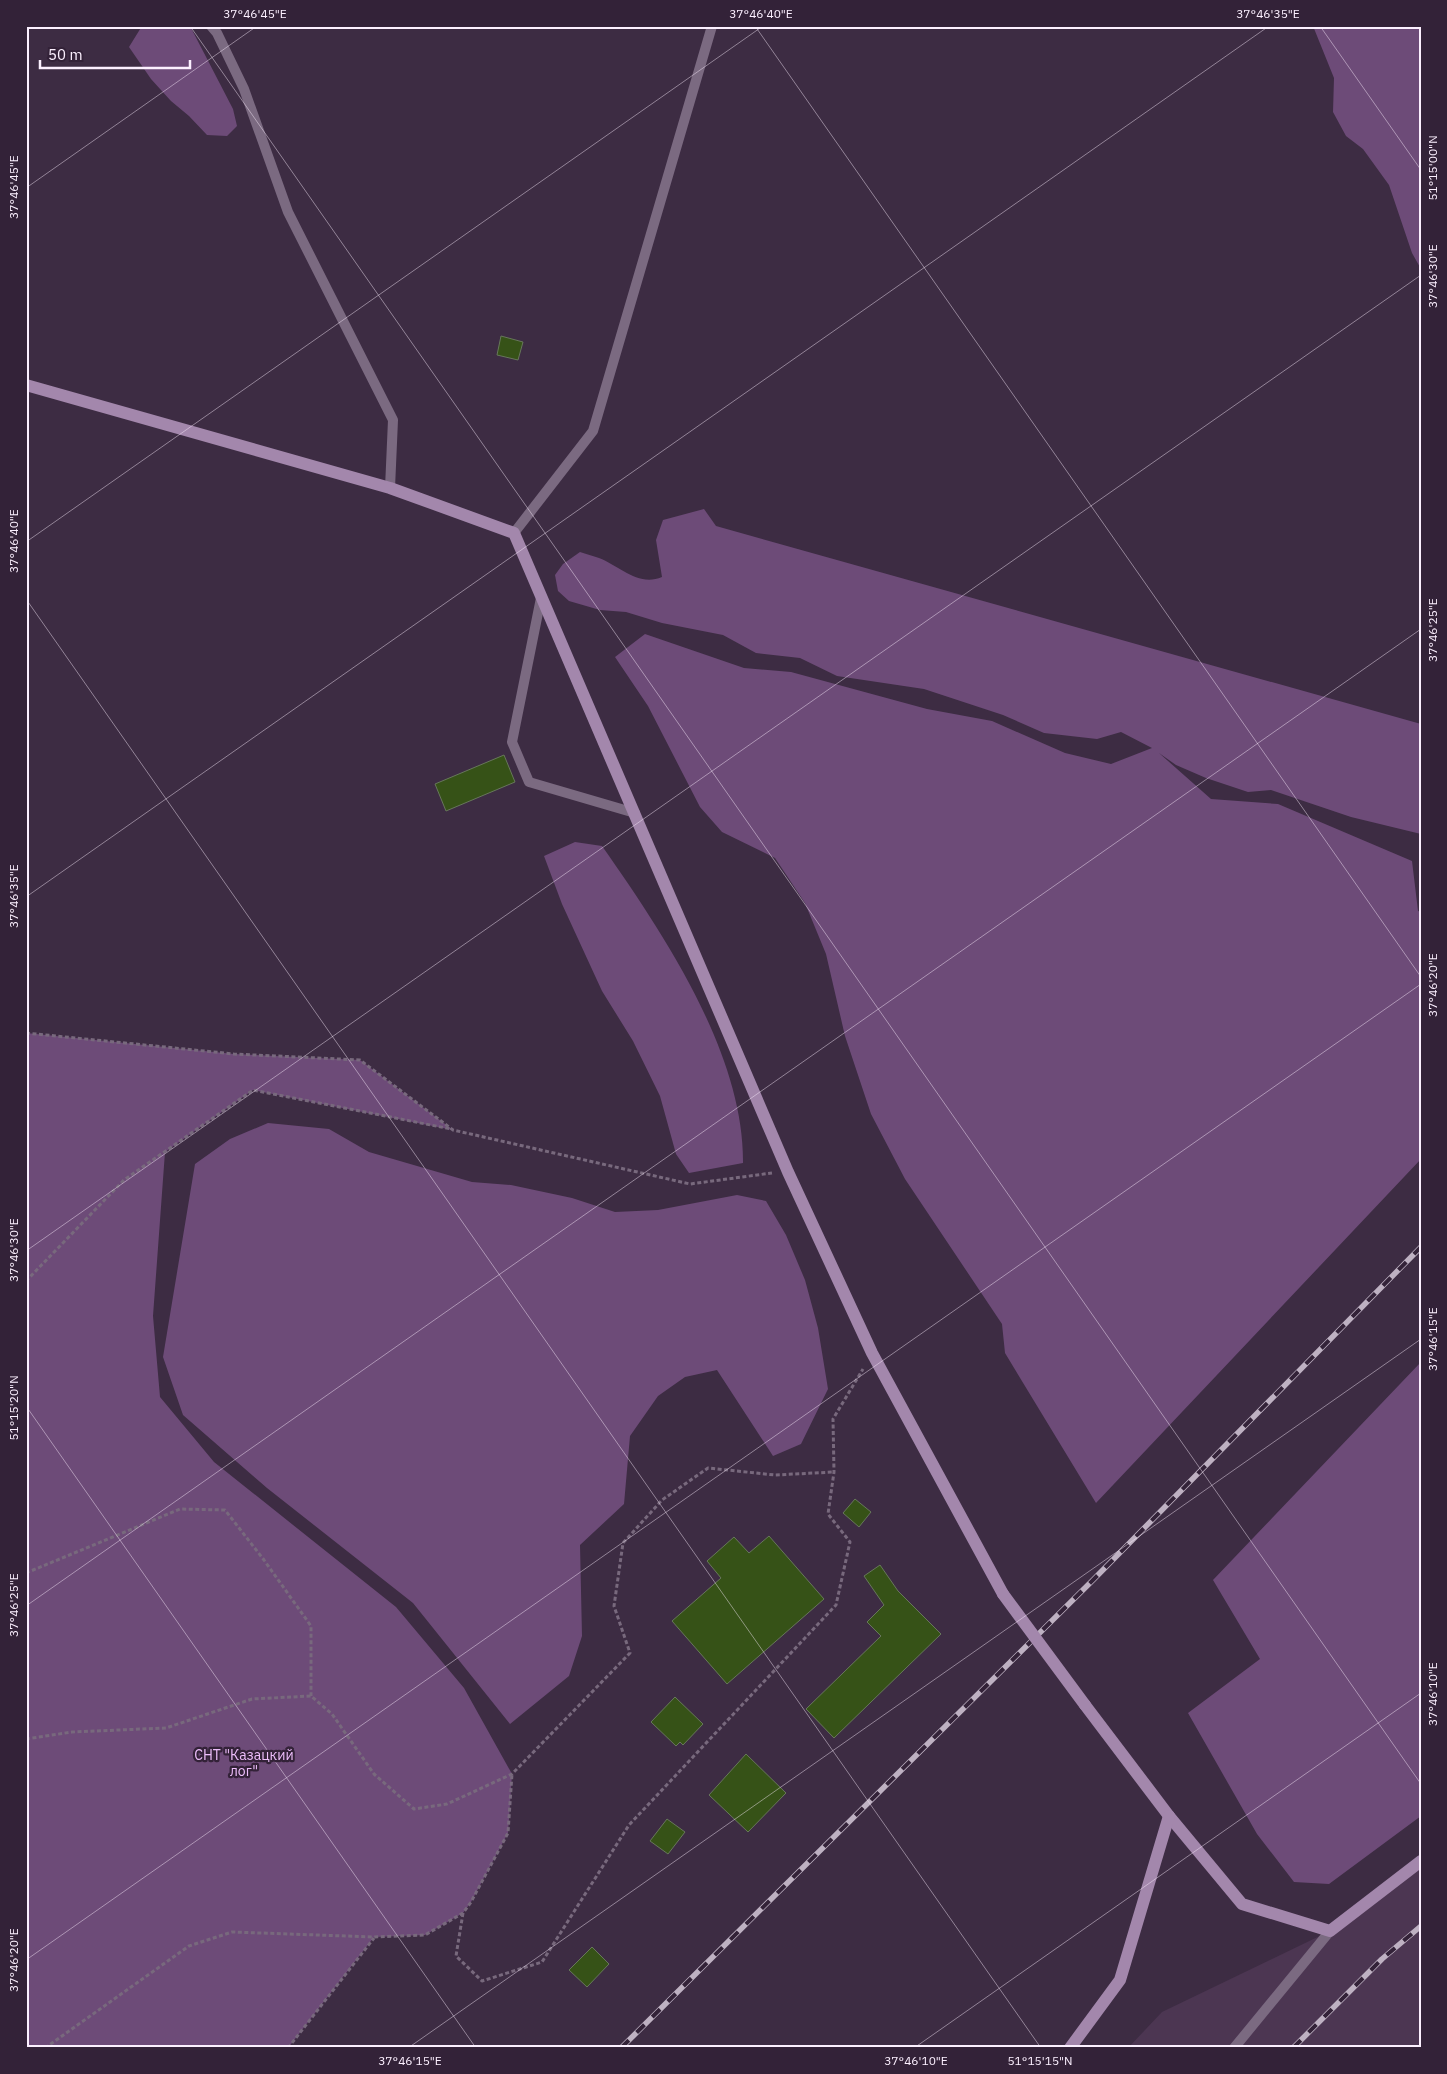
<svg xmlns="http://www.w3.org/2000/svg" width="1447" height="2074" font-family="'IBM Plex Sans',sans-serif">
	<rect width="100%" height="100%" fill="#3d2c43"/>
	<path fill="#4c3652" d="M1421 1861V2048H1128L1162 2012 1330 1931Z"/>
	<g fill="#6d4b78">
		<path d="M142 26H190L233 109 237 126 227 136 207 135 189 116 171 101 151 79 129 47Z"/>
		<path d="M1313 26H1421V269L1412 253 1389 185 1363 149 1346 136 1333 112 1334 78Z"/>
		<path d="M704 509 716 526 1421 724V834L1351 817 1271 790 1248 792 1206 778 1176 765 1159 753 1211 799 1278 804 1412 861 1418 911 1421 912V1159L1096 1503 1005 1353 1002 1324 905 1179 871 1114 845 1036 826 954 805 903 775 858 722 832 700 807 648 706 615 657 645 634 744 668 791 672 927 709 992 721 1065 753 1111 764 1152 748 1121 732 1097 739 1044 733 1003 715 924 689 837 676 800 658 756 653 723 635 662 623 626 612 600 610 569 601 558 591 555 575 563 564 580 552C586 554 593 556 599 558 620 566 638 587 662 577L656 540 663 520Z"/>
		<path d="M575 842 602 846C663 933 744 1053 743 1163L689 1173 676 1154 660 1096 633 1041 602 991 562 904 544 856Z"/>
		<path d="M26 1033 234 1054 360 1060 453 1130 253 1090 165 1152 153 1316 160 1397 214 1462 396 1607 464 1688 512 1774 508 1833 471 1902 463 1913 425 1935 374 1937 288 2048H26Z"/>
		<path d="M268 1123 329 1129 369 1152 472 1182 511 1185 572 1198 615 1212 658 1210 737 1195 766 1201 786 1235 805 1280 818 1328 828 1389 801 1444 773 1456 717 1370 685 1377 658 1396 630 1436 624 1504 580 1545 582 1636 569 1676 510 1724 413 1603 267 1488 183 1415 163 1357 195 1164 230 1139Z"/>
		<path d="M1421 1362V1816L1329 1884 1294 1882 1257 1834 1188 1713 1260 1659 1213 1580Z"/>
	</g>
	<g fill="#365217" stroke="#67775b">
		<path d="M501 336 523 342 518 360 497 355Z"/>
		<path d="M504 755 515 782 446 811 435 784Z"/>
		<path d="M855 1499 871 1512 859 1527 843 1513Z"/>
		<path d="M769 1536 824 1599 727 1684 672 1621 721 1578 707 1561 734 1537 749 1553Z"/>
		<path d="M880 1565 898 1591 941 1634 834 1738 806 1709 881 1636 867 1622 884 1605 864 1576Z"/>
		<path d="M675 1697 703 1724 683 1745 680 1742 676 1746 651 1722Z"/>
		<path d="M746 1754 786 1793 748 1832 709 1795Z"/>
		<path d="M667 1819 685 1832 668 1854 650 1841Z"/>
		<path d="M592 1947 609 1964 587 1987 569 1970Z"/>
	</g>
	<g fill="none" stroke-linecap="round" stroke-linejoin="round">
		<g stroke="#78697d" stroke-width="3" stroke-dasharray="4 2.5" stroke-linecap="butt">
			<path d="M26 1033 234 1054 360 1060 453 1130 690 1184 772 1173"/>
			<path d="M26 1281 124 1180 253 1090 451 1129"/>
			<path d="M26 1573 180 1509 225 1510 264 1560 311 1626V1696"/>
			<path d="M26 1739 72 1732 166 1728 252 1699 311 1696 332 1714 374 1774 414 1809 447 1804 512 1774 630 1653 614 1606 623 1543 662 1500 708 1468 775 1475 834 1472"/>
			<path d="M463 1913 456 1956 482 1981 542 1962 629 1825 836 1605 850 1542 828 1514 834 1472 833 1419 863 1369"/>
			<path d="M45 2048 189 1946 232 1932 374 1937 425 1935 463 1913 471 1902 508 1833 512 1774"/>
			<path d="M288 2048 374 1938"/>
		</g>
		<g stroke="#7b6a81" stroke-width="10">
			<path d="M211 26 217 33 244 89 288 212 393 420 390 488"/>
			<path d="M514 533 593 431 712 26"/>
			<path d="M541 598 512 742 529 782 635 813"/>
			<path d="M1234 2048 1330 1931"/>
		</g>
		<g stroke="#a387ac" stroke-width="12">
			<path d="M26 385 390 488 514 533 788 1172 872 1353 1003 1594"/>
			<path d="M1085 1705 1169 1816 1242 1904 1330 1931 1421 1861"/>
			<path d="M1070 2048 1120 1980 1169 1816"/>
		</g>
		<defs>
			<g id="rail">
				<path d="M621 2048 1093 1580 1421 1247"/>
				<path d="M1293 2048 1382 1959 1421 1926"/>
			</g>
		</defs>
		<use href="#rail" stroke="#beb1c2" stroke-width="5.5"/>
		<use href="#rail" stroke="#332238" stroke-width="4" stroke-dasharray="11" stroke-linecap="butt"/>
		<path stroke="#a387ac" stroke-width="12" d="M1003 1594 1085 1705"/>
	</g>
	<path fill="none" stroke="#fcf0ff" stroke-width="1" stroke-opacity="0.45" d="M190 26 1421 1784M755 26 1421 977M1320 26 1421 170M26 188 257 26M26 542 763 26M26 599 1041 2048M26 897 1269 26M26 1251 1421 275M26 1406 476 2048M26 1606 1421 629M26 1960 1421 984M408 2048 1421 1339M914 2048 1421 1693"/>
	<g text-anchor="middle" stroke-width="4.5" stroke-linejoin="round" paint-order="stroke">
		<g font-size="14" fill="#eebefc" stroke="#332238">
			<text x="244" y="1760">СНТ "Казацкий<tspan x="244" dy="16">лог"</tspan></text>
		</g>
	</g>
	<rect width="1447" height="2074" fill="none" stroke="#332238" stroke-width="55"/>
	<path d="M40 60v8h150v-8" fill="none" stroke="#fcf0ff" stroke-width="2.5"/>
	<text x="48" y="60" font-size="15" fill="#fcf0ff" stroke="#332238" stroke-width="4" paint-order="stroke">50 m</text>
	<rect x="28" y="28" width="1392" height="2018" fill="none" stroke="#fcf0ff" stroke-width="2"/>
	<g font-size="12" text-anchor="middle" fill="#fcf0ff">
		<text x="255" y="18">37°46'45"E</text>
		<text x="761" y="18">37°46'40"E</text>
		<text x="1268" y="18">37°46'35"E</text>
		<text transform="translate(1433 168) rotate(-90)" y="4">51°15'00"N</text>
		<text transform="translate(14 187) rotate(-90)" y="4">37°46'45"E</text>
		<text transform="translate(1433 276) rotate(-90)" y="4">37°46'30"E</text>
		<text transform="translate(14 541) rotate(-90)" y="4">37°46'40"E</text>
		<text transform="translate(1433 630) rotate(-90)" y="4">37°46'25"E</text>
		<text transform="translate(14 896) rotate(-90)" y="4">37°46'35"E</text>
		<text transform="translate(1433 985) rotate(-90)" y="4">37°46'20"E</text>
		<text transform="translate(14 1250) rotate(-90)" y="4">37°46'30"E</text>
		<text transform="translate(1433 1339) rotate(-90)" y="4">37°46'15"E</text>
		<text transform="translate(14 1408) rotate(-90)" y="4">51°15'20"N</text>
		<text transform="translate(14 1605) rotate(-90)" y="4">37°46'25"E</text>
		<text transform="translate(1433 1694) rotate(-90)" y="4">37°46'10"E</text>
		<text transform="translate(14 1960) rotate(-90)" y="4">37°46'20"E</text>
		<text x="410" y="2065">37°46'15"E</text>
		<text x="916" y="2065">37°46'10"E</text>
		<text x="1040" y="2065">51°15'15"N</text>
	</g>
</svg>
